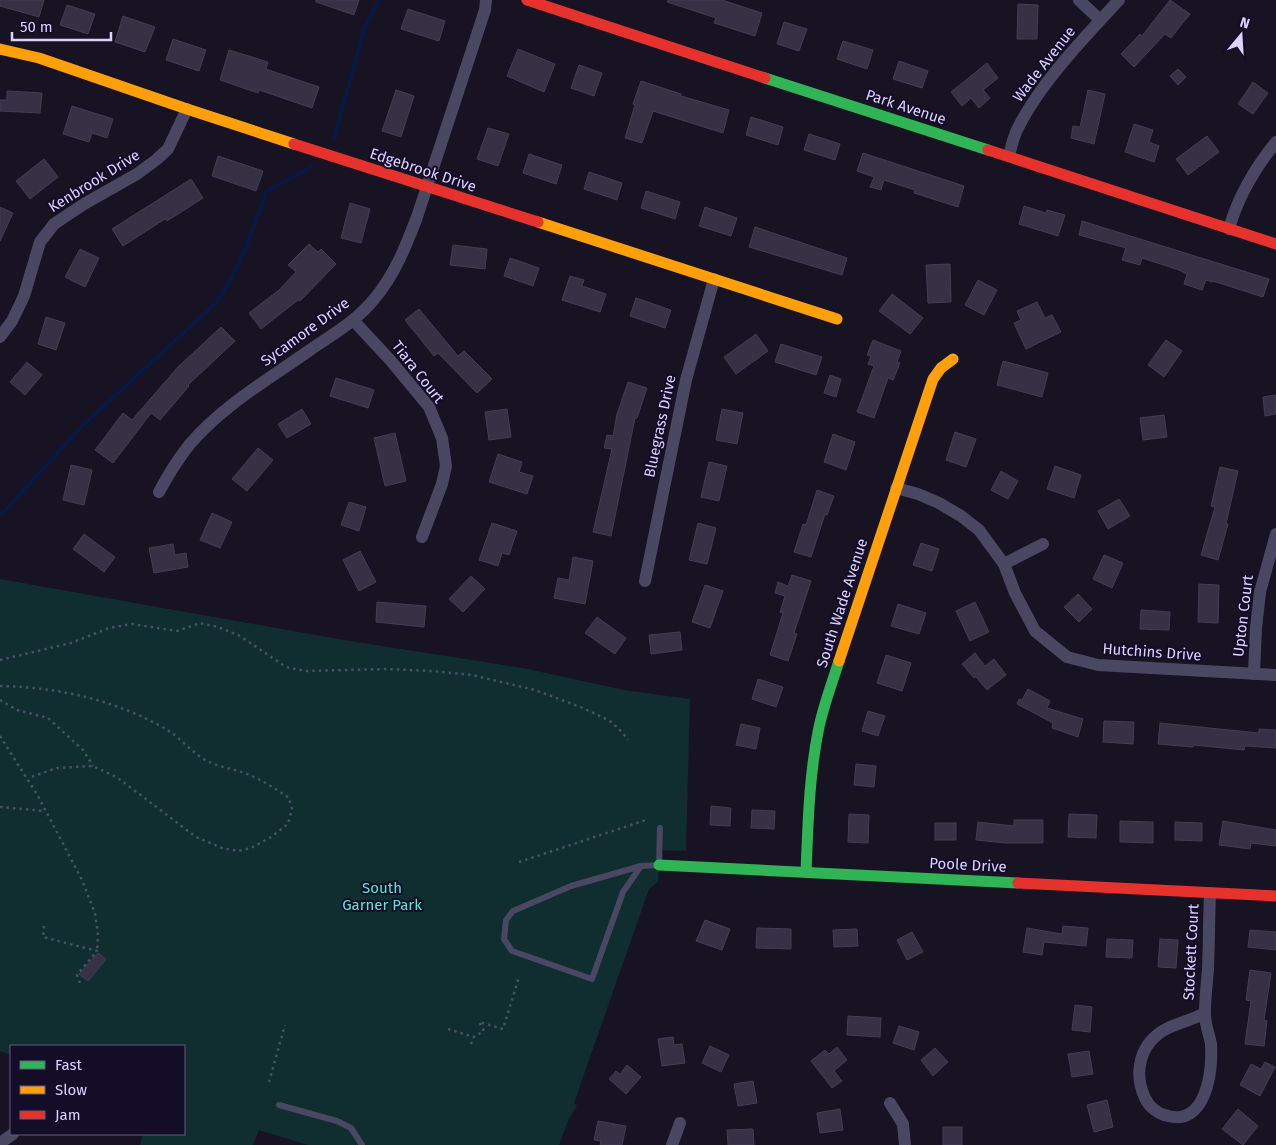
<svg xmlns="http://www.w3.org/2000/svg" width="1276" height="1145" font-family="'Fira Sans',sans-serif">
	<rect width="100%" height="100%" fill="#171322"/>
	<path fill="#102d30" d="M0 579 344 640 523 668 624 690 690 699 686 851 660 850 658 882 649 889 574 1103 577 1105 568 1121 559 1145H308L259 1130 253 1145H140L143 1134H184V1046H11V1055L0 1051Z"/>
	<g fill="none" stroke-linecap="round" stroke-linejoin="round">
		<g stroke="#071845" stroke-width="4">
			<path d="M334 139 364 29 379 0"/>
			<path d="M0 516 83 425 216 303C240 269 253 229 267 191L311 167"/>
		</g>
	</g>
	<g fill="#363144" stroke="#433d56">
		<path d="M0 0H44L39 17 0 6Z"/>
		<path d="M316 0H359L354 15 316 2Z"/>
		<path d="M668 0H722L762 13 755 36 714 23 716 18 667 2Z"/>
		<path d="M1170 0 1190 14 1171 38 1165 34 1134 67 1121 54 1140 34 1142 36Z"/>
		<path d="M1018 4 1038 5 1037 39H1017Z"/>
		<path d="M67 5 95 14 88 34 60 25Z"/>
		<path d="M408 9 445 21 439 41 401 29Z"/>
		<path d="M123 16 155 27 145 52 115 42Z"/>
		<path d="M784 22 807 29 799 51 777 44Z"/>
		<path d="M173 39 206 50 199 71 166 60Z"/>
		<path d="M843 41 873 50 867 69 837 59Z"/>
		<path d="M518 49 555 64 544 92 507 76Z"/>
		<path d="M229 50 268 62 266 69 319 87 312 108 259 90 258 93 220 80Z"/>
		<path d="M899 61 928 71 922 88 893 79Z"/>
		<path d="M987 63 998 78 983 90 990 98 979 108 971 98 962 106 951 92Z"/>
		<path d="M579 65 602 73 594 96 571 88Z"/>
		<path d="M1178 69 1186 77 1178 85 1170 76Z"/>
		<path d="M641 81 681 94V96L729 110 723 133 653 111 642 143 625 138 635 105 633 104Z"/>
		<path d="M1253 82 1268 93 1253 114 1238 104Z"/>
		<path d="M396 90 414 96 401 137 382 131Z"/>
		<path d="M1088 90 1105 94 1094 144 1071 138 1073 126 1080 127Z"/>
		<path d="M7 91 42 93 40 113 0 111V100H7Z"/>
		<path d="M72 106 113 119 107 138 92 133 89 142 63 134Z"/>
		<path d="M751 117 783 127 778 145 746 135Z"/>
		<path d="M1134 124 1153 130 1149 142 1159 146 1154 162 1125 152Z"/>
		<path d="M488 128 509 134 498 166 477 159Z"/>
		<path d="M809 134 840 144 835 160 804 150Z"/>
		<path d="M1207 136 1219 152 1188 175 1176 159Z"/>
		<path d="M863 153 964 186 958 207 914 193 915 190 884 180 881 190 870 187 874 177 857 171Z"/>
		<path d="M529 154 562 165 556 184 523 173Z"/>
		<path d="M218 156 263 171 256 191 212 176Z"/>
		<path d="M44 159 58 177 30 199 16 181Z"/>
		<path d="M589 172 622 183 617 200 584 189Z"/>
		<path d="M191 179 203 198 167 221 165 219 123 246 112 229Z"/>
		<path d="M646 191 680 202 675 219 641 208Z"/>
		<path d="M350 203 370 209 361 243 341 238Z"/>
		<path d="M1024 206 1046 213 1047 210 1065 215 1058 236 1019 224Z"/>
		<path d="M0 207 13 213 0 241Z"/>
		<path d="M705 207 737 218 731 236 699 226Z"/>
		<path d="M1082 221 1269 279 1263 297 1213 281 1212 282 1206 280 1202 290 1184 284 1187 274 1179 270 1142 258 1140 265 1122 260 1126 248 1079 235Z"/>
		<path d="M755 227 847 258 842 275 749 247Z"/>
		<path d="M309 244 318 252 321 249 336 264 300 301 298 300 261 329 249 313 279 290 296 272 288 265Z"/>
		<path d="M453 245 487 249 485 269 450 265Z"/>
		<path d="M80 249 99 258 85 287 65 277Z"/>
		<path d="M510 258 539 268 533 286 504 276Z"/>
		<path d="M950 264 951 302 928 303 926 265Z"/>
		<path d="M570 276 584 280 582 286 606 294 600 312 562 300Z"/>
		<path d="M978 280 997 290 984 315 965 305Z"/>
		<path d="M892 294 923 318 910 334 879 311Z"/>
		<path d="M636 298 671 310 665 328 630 316Z"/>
		<path d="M1037 302 1045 318 1052 315 1061 332 1026 349 1014 323 1021 320 1017 311Z"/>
		<path d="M419 309 458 356 464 351 492 379 477 393 438 353 434 356 405 320Z"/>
		<path d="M46 317 65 323 56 350 38 344Z"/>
		<path d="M221 327 235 341 188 385 189 386 160 420 151 413 113 463 95 450 123 413 132 420 178 367Z"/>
		<path d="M756 334 768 351 736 374 724 357Z"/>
		<path d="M873 340 901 351 897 362 900 363 893 380 888 378 874 418 857 412 874 366 868 364 871 356 867 355Z"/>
		<path d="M1166 340 1182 351 1164 377 1148 365Z"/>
		<path d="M781 344 822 357 816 375 775 362Z"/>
		<path d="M1003 361 1048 373 1042 397 997 385Z"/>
		<path d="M27 362 42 375 25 395 10 382Z"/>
		<path d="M830 375 841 379 836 397 824 393Z"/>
		<path d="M336 378 374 390 368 408 330 396Z"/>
		<path d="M628 382 647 388 637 418H635L611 536 593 532 612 449 604 448 607 435 613 436 617 414Z"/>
		<path d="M1276 395V414L1265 416 1263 397Z"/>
		<path d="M302 409 311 424 287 438 278 424Z"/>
		<path d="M507 409 511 437 489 440 485 412Z"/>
		<path d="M722 409 743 413 737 444 716 440Z"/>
		<path d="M1164 415 1167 437 1143 440 1140 418Z"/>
		<path d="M955 432 976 439 966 467 946 460Z"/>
		<path d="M395 433 406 481 385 486 374 438Z"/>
		<path d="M833 434 855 442 846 470 824 462Z"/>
		<path d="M258 448 273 460 247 491 232 479Z"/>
		<path d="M498 454 522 462 519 472 533 476 527 494 489 482Z"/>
		<path d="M709 462 727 466 719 501 701 497Z"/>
		<path d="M71 465 92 470 84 505 63 500Z"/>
		<path d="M1055 466 1081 475 1074 498 1047 489Z"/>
		<path d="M1220 467 1238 471 1226 524H1228L1218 560 1201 555 1215 507 1211 506Z"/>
		<path d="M1001 471 1018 481 1008 499 991 490Z"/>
		<path d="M817 490 834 496 827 515 825 514 811 557 794 552 803 524 806 525Z"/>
		<path d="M1119 499 1130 516 1108 529 1098 511Z"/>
		<path d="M349 502 366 507 359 531 341 525Z"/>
		<path d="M212 513 232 522 220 548 200 540Z"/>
		<path d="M492 523 517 531 509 555 502 553 498 566 479 560Z"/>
		<path d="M698 523 716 528 707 564 689 560Z"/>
		<path d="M84 534 115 557 104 572 73 549Z"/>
		<path d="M921 543 939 549 932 571 913 565Z"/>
		<path d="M173 544 175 555 186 553 188 567 154 573 149 548Z"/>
		<path d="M360 551 376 582 359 591 343 560Z"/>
		<path d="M1104 555 1123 563 1112 588 1093 579Z"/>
		<path d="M573 557 593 561 585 604 554 598 558 578 569 580Z"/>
		<path d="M792 575 811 581 794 633 797 634 788 661 770 655 783 613 780 612 785 596 775 593 778 582 788 586Z"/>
		<path d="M471 576 485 589 463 612 449 599Z"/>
		<path d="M1199 584 1219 585 1218 623 1198 622Z"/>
		<path d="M705 585 723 591 710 628 692 622Z"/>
		<path d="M1078 594 1092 609 1079 622 1064 607Z"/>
		<path d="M377 602 426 606 424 627 376 622Z"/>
		<path d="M975 602 989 632 970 641 956 611Z"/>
		<path d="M898 604 926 613 919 634 891 626Z"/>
		<path d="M1141 610 1170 612 1169 630 1140 629Z"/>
		<path d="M597 617 626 638 615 654 585 633Z"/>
		<path d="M680 632 682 650 651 654 649 635Z"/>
		<path d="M975 653 985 666 994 659 1006 675 987 690 976 677 974 678 962 664Z"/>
		<path d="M886 655 911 663 902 691 877 683Z"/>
		<path d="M758 679 783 687 776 707 752 699Z"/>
		<path d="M1028 689 1050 701 1047 708 1083 719 1078 737 1052 728 1053 723 1017 704 1019 699 1022 700Z"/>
		<path d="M868 711 885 716 878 736 862 731Z"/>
		<path d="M1104 721 1134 722 1133 744 1103 742Z"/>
		<path d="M1160 723 1259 733V729L1276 730V748L1245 746 1244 750 1194 745 1193 747 1158 744Z"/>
		<path d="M741 724 760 728 756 749 736 745Z"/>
		<path d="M856 764 876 766 874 787 854 785Z"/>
		<path d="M711 806 731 808 730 826 710 825Z"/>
		<path d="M752 810 775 811 774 829 751 828Z"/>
		<path d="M849 814 869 815 868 843 848 842Z"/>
		<path d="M1069 814 1097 815 1096 838 1068 837Z"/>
		<path d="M1014 820H1043V843H1006L976 840 978 822 1014 826Z"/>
		<path d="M1120 821 1153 822V843L1120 842Z"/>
		<path d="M1223 821 1276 830V846L1251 843 1250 849 1219 845Z"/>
		<path d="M1175 822 1202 823V841L1175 840Z"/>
		<rect x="935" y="823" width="21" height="17"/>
		<path d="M705 920 730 929 722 950 696 941Z"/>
		<path d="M1063 926 1088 928 1086 946 1044 942 1042 955 1023 952 1027 928 1062 934Z"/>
		<path d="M757 928 791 929V949L756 948Z"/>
		<path d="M857 929 858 946 834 947 833 930Z"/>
		<path d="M1250 930 1276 932V950L1248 947Z"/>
		<path d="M912 932 923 952 907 960 897 940Z"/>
		<path d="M1107 939 1133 940 1132 958 1106 957Z"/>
		<path d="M1160 939 1178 940 1176 968 1158 967Z"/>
		<path d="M98 953 106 959 88 981 79 974Z"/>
		<path d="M1250 970 1271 973 1264 1020 1267 1021 1264 1046 1245 1044 1251 1001 1246 1000Z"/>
		<path d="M1075 1005 1092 1007 1090 1032 1072 1030Z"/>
		<path d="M848 1016 881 1018 880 1037 847 1035Z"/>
		<path d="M899 1026 919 1032 914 1050 893 1043Z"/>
		<path d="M673 1037 674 1045 682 1044 685 1063 662 1066 658 1039Z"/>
		<path d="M710 1046 729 1055 721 1072 702 1063Z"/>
		<path d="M837 1047 847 1060 834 1071 842 1081 832 1088 811 1061 825 1050 829 1054Z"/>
		<path d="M935 1048 948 1062 933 1076 921 1060Z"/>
		<path d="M1089 1051 1093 1074 1072 1077 1068 1054Z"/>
		<path d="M1265 1062 1275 1067 1260 1096 1240 1085 1251 1064 1261 1069Z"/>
		<path d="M627 1065 641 1077 626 1094 609 1079 616 1071 620 1074Z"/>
		<path d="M753 1081 757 1103 738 1106 734 1084Z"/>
		<path d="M1107 1100 1113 1127 1094 1132 1087 1105Z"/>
		<path d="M840 1109 843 1130 820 1133 817 1113Z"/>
		<path d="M1238 1109 1258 1126 1243 1145 1222 1129Z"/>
		<path d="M598 1121 626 1126 622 1145H600L601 1141 594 1140Z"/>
		<rect x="943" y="1127" width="19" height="18"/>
		<path d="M753 1129 754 1145H728L727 1130Z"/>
	</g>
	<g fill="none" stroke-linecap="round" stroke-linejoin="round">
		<g stroke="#455364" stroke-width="2.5" stroke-dasharray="2.5 4" stroke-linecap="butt">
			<path d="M0 660 71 643 109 628 132 624 177 631 200 623 218 627 240 636 286 667 305 671 386 669 432 671 472 675 535 690 583 708 610 721 622 732 628 740"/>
			<path d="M0 686C57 687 115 700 164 728 180 737 191 752 207 761 219 767 234 769 247 774 262 780 276 789 289 798L292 809 288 824 271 837 251 848 238 851 222 848 196 837 118 778 93 766 57 768 28 778"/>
			<path d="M0 700 17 710 48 718 83 750 93 766"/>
			<path d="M0 736 38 796 82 880 95 913 98 935 97 951"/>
			<path d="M0 807 45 811"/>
			<path d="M519 862 646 820"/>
			<path d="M44 926 43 937 97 951 77 975 81 986"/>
			<path d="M448 1029 474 1037 484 1031 479 1022 503 1029 519 977"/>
			<path d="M471 1044 474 1037"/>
			<path d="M269 1082 285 1025"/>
		</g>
		<g stroke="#4a4763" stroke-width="6">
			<path d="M641 866 623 892 592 979 512 951 504 939 506 920 513 911 571 886 641 866 659 865 660 828"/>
			<path d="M279 1105 337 1121 351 1128 362 1145"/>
		</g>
		<g stroke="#4a4763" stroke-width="12">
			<path d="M1079 0 1100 20"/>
			<path d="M1009 156C1011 148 1013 138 1017 130 1039 84 1084 38 1119 0"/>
			<path d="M1229 229C1238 196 1255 168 1276 142"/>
			<path d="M353 320 391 361 429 407 442 438 446 466 442 484 422 537"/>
			<path d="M0 337 12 321 24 296 40 242 54 224 84 204 137 174 156 160 168 149 187 109"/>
			<path d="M896 488 918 494 939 503 961 516 979 530 1004 564 1015 593 1035 631 1067 657 1098 665 1276 675"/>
			<path d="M159 492C168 475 178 459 190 444 222 406 269 379 310 350 332 335 358 320 375 298 395 274 406 246 417 217L485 10 486 0"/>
			<path d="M1004 564 1043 544"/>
			<path d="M645 581 686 380 714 279"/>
			<path d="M1254 674 1256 628 1260 592 1276 534"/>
			<path d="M1205 1013C1192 1020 1178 1023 1166 1029 1140 1043 1133 1072 1145 1098 1149 1107 1158 1114 1168 1116 1206 1126 1213 1071 1211 1044 1209 1033 1204 1022 1205 1011 1205 997 1207 983 1208 969 1209 944 1209 918 1210 893"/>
			<path d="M890 1103 903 1124 905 1145"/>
			<path d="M0 1143 13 1134"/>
			<path d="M672 1145 680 1123"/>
		</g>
		<g stroke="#30b455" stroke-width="11">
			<path d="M765 78 988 150"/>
			<path d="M659 865 1018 883"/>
			<path d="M806 872C808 824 809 775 819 727 824 704 832 683 839 661"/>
		</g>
		<g stroke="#ff9f0a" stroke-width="11">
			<path d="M0 49 39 58 187 109 294 144"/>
			<path d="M538 222 837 319"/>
			<path d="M839 661 933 379 941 368 953 359"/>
		</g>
		<g stroke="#e5322d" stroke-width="11">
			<path d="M527 0 765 78"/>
			<path d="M294 144 538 222"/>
			<path d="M988 150 1276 244"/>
			<path d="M1018 883 1276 896"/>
		</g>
	</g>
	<g text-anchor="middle" stroke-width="4" stroke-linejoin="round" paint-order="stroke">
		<g font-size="15" fill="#dcd3ff" stroke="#140d28">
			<text transform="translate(1044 64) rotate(-52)" y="5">Wade Avenue</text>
			<text transform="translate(906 107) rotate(18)" y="5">Park Avenue</text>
			<text transform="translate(423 170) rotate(18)" y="5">Edgebrook Drive</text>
			<text transform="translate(94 181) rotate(-32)" y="5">Kenbrook Drive</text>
			<text transform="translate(305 332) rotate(-36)" y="5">Sycamore Drive</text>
			<text transform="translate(418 372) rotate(52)" y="5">Tiara Court</text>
			<text transform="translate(660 426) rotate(-78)" y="5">Bluegrass Drive</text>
			<text transform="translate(842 603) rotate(-72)" y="5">South Wade Avenue</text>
			<text transform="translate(1243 616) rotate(-83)" y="5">Upton Court</text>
			<text transform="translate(1152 652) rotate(4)" y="5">Hutchins Drive</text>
			<text transform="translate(968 865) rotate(3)" y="5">Poole Drive</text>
			<text transform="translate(1191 952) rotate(-87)" y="5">Stockett Court</text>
		</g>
		<g font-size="15" fill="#52ecd2" stroke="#140d28">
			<text x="382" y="893">South<tspan x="382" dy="17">Garner Park</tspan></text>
		</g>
	</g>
	<rect x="10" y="1045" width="175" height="90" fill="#140d28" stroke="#645c7e"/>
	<rect x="20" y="1061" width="25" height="8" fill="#30b455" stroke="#645c7e"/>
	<text x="55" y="1070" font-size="15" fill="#dcd3ff">Fast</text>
	<rect x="20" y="1086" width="25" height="8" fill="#ff9f0a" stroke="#645c7e"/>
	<text x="55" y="1095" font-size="15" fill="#dcd3ff">Slow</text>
	<rect x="20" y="1111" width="25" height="8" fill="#e5322d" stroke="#645c7e"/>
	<text x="55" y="1120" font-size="15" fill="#dcd3ff">Jam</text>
	<g transform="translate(1241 35) rotate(18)" stroke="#140d28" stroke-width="4" paint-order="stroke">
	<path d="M0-4L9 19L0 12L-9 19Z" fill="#dcd3ff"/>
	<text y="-8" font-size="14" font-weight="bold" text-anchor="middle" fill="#dcd3ff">N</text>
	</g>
	<path d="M12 32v8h99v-8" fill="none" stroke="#dcd3ff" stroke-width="2.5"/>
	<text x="20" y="32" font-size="15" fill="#dcd3ff" stroke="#140d28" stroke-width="4" paint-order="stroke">50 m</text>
</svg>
